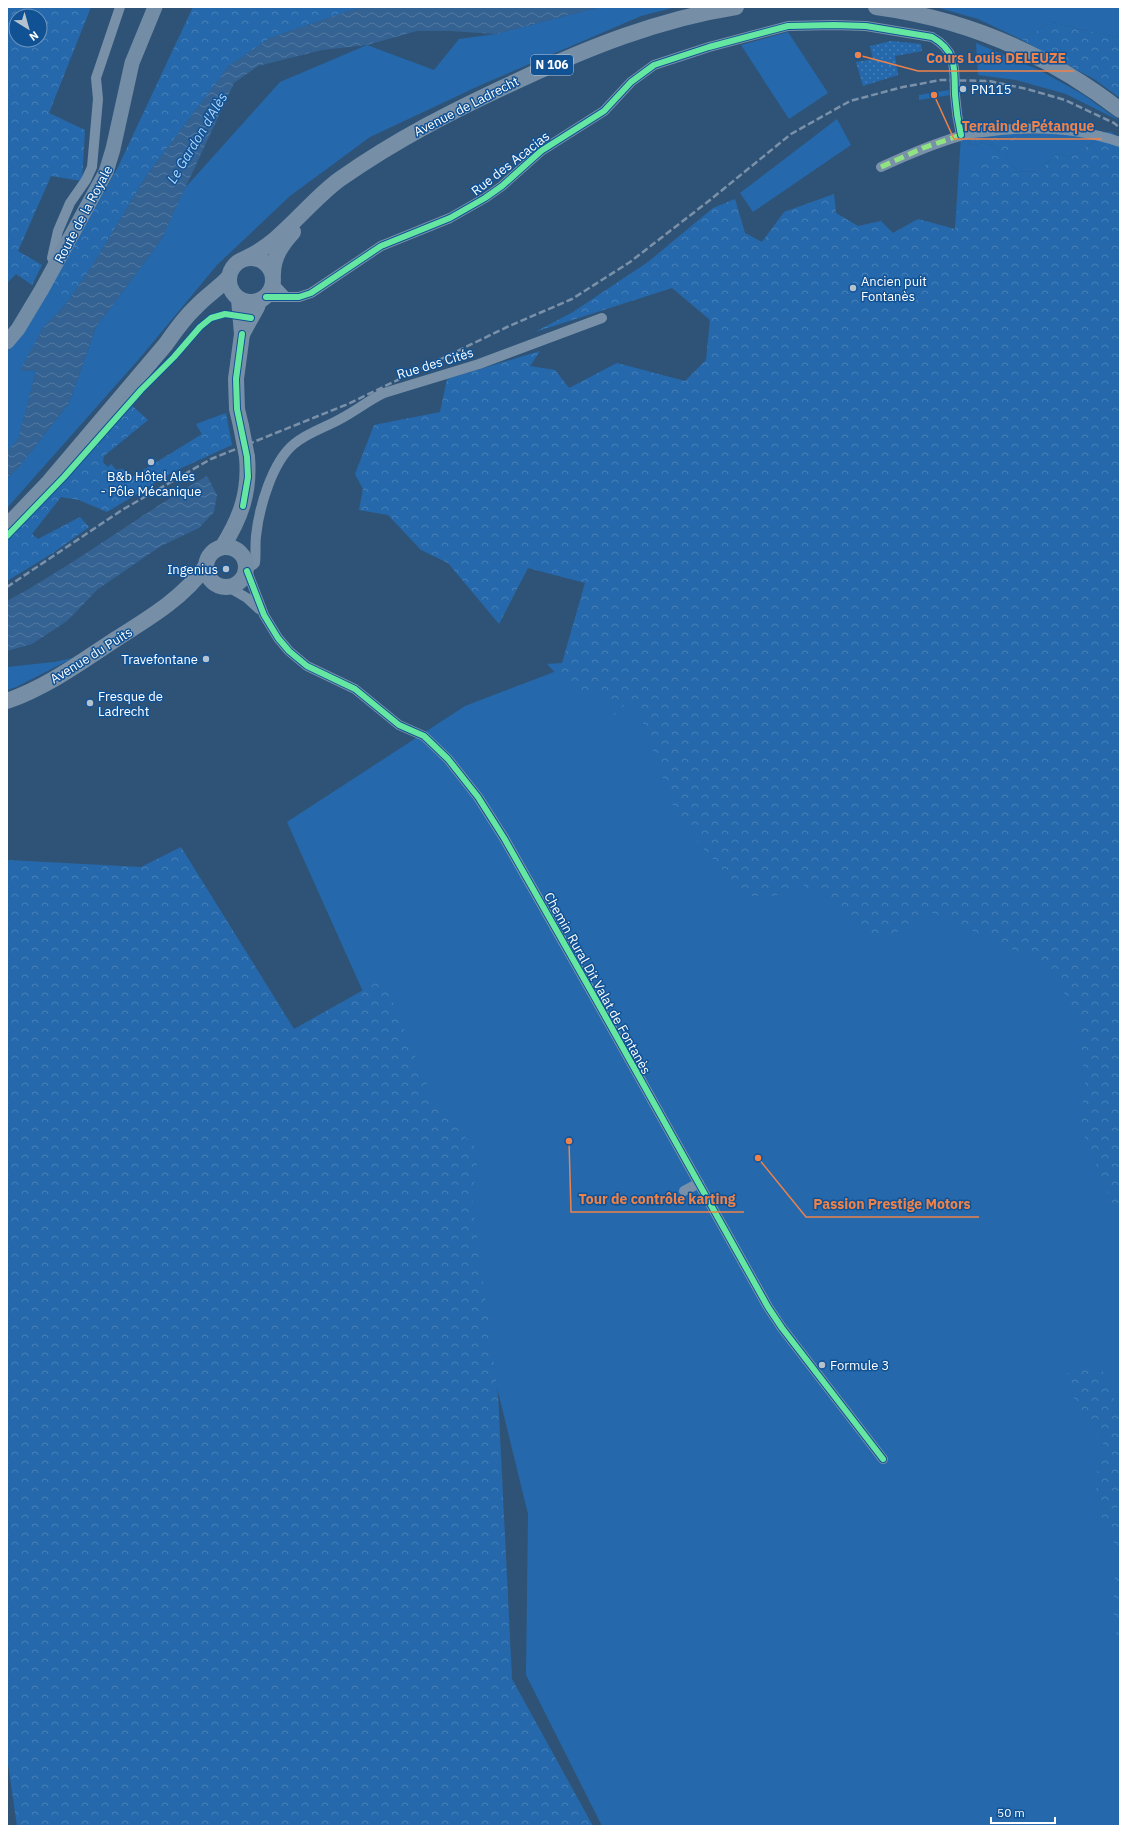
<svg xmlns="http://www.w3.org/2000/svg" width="1127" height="1833" font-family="'IBM Plex Sans',sans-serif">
	<defs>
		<pattern id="forest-crowns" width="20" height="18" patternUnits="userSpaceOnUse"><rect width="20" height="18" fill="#2569ac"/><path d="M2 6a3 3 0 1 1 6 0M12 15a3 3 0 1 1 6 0" fill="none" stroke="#4680b8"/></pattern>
		<pattern id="garden-dots" width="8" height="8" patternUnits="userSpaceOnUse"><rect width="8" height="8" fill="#2569ac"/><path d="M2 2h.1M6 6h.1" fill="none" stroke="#4680b8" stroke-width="1.8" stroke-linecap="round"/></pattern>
		<pattern id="water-waves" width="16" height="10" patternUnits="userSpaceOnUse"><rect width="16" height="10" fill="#346292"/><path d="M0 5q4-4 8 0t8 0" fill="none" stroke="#527aa2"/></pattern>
	</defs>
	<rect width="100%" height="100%" fill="#2f5377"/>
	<g fill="#2569ac">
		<path d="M599 7H676L641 16 483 84 370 137 290 196 217 265 139 359 7 508V478L18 468 69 403 96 327 161 240 184 189 280 82 367 45 434 70 459 39 496 34Z"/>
		<path d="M936 7H1120V38L1050 22 1022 40 978 19Z"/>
		<path d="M788 32 828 93 789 119 741 45Z"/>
		<path d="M976 43 1039 70 1082 94 1120 121 1066 94 1016 80 978 75Z"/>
		<path d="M949 90 950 95 919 100V95Z"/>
		<path d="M837 119 851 145 753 212 740 193Z"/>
		<path d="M1111 132 1069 157 1058 153 1039 171 1018 172 1005 155 1015 137 973 138 967 147C981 143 987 142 1000 149L955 229 961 135Z"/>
		<path d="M49 290 67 303 43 328 21 370 36 371 18 441 7 451V351L12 346Z"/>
		<path d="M73 658 16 687 7 690V667L54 662Z"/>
		<path d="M575 664 798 722 1096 1006 1120 1096V1826H602L526 1675 528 1514 469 1273 421 1121 287 822 465 706Z"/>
	</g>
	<g fill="url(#forest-crowns)" fill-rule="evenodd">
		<path d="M7 7H91L49 113 85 130 82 181 51 176 18 251 42 265 32 285 16 274 7 283ZM16 16H40V40H16Z"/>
		<path d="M193 7H367L349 11 270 38 229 66 147 175 94 263 67 303 49 290 118 167Z"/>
		<path d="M1050 22 1120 38V98L1094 79 1022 40Z"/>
		<path d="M1111 132 1120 138V1210L1112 1203 1080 1126 1085 1084 1079 1021 1058 981 1027 956 926 910 896 933 859 938 858 921 803 885 774 896H746L701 846 673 806 640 716 630 699 614 716 611 696 571 689 547 664 562 663 585 583 528 568 499 624 448 563 421 550 388 515 359 510 363 489 355 474 374 425 440 412 447 379 540 351 530 366 555 370 569 388 617 363 685 381 706 360 710 320 672 288 535 332 573 312 648 262 713 208 735 199 745 233 762 242 784 212 834 194 836 213 858 226 881 221 893 233 918 219 955 229 962 185 985 154 996 156 1000 149C988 142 980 143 967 147L973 138 1016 137 1005 155 1018 172 1039 171 1058 153 1069 157Z"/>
		<path d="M129 403 148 420 104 456 103 462 108 467 111 464 116 470 123 469 129 479 202 434 196 424 226 413 232 445 175 471 107 512 79 500 61 497 32 534 38 539 80 517 89 527 53 553 7 581V536L53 489Z"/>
		<path d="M181 847 294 1029 383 979 436 1106 479 1151 472 1198 498 1394 512 1679 593 1826H17L7 1757V860L141 867Z"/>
		<path d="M1100 1366 1112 1391 1120 1419V1507L1112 1508 1120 1515V1551C1102 1530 1092 1495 1098 1468 1100 1461 1104 1455 1106 1448L1069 1391 1063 1374Z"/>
		<path d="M1115 1574 1120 1578V1649L1119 1650 1113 1610Z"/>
	</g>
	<path fill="url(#garden-dots)" d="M891 41 921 44 922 51 895 56 898 75 863 86 856 62 873 59 870 46Z"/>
	<g fill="url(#water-waves)">
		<path d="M367 7H599L496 34 450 31H417L367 45 322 50 258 66 234 83 161 240 96 327 69 403 18 468 7 478V451L18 440 36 371 20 370 43 328 67 303 94 263 147 175 229 66 270 38 349 11Z"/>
		<path d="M207 476 217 495 214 512 199 528 161 546 98 589 67 621 52 631 32 644 7 651V601C76 564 139 515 207 476Z"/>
	</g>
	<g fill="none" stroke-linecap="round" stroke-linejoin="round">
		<g stroke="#7891a9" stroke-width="10">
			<path d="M881 167C907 155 933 144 960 136 967 133 976 133 984 132 1028 126 1077 127 1120 142"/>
			<path d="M56 266 52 258 58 231 70 203 86 180 92 167 98 99 96 78 120 7"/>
			<path d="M273 283 286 297"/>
			<path d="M266 297H299L311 293 381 246 450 218 485 198 502 186 541 151 604 111 631 82 654 65 709 47 788 26 834 25 866 26 932 37C958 52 954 69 955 95 956 109 958 122 961 135"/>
			<path d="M247 566 253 565 255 563C256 554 255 545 256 536 259 508 272 462 294 444 308 432 327 427 342 418 357 410 369 400 384 393L479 364 602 318"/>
			<path d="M247 571 264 615 278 638 289 651 307 666 355 689 399 725 424 736 448 759 478 797 504 838 595 998 768 1307 782 1328 883 1459"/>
			<path d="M230 588 247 598 259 609"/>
			<path d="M684 1191 699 1183"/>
		</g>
		<path stroke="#738da6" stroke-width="15" d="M7 342 18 329 42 289 106 172 113 149 132 63 155 7"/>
		<g stroke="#768fa7" stroke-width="16">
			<path d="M876 7C966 19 1049 55 1120 110"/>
			<circle cx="251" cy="280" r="22"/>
			<path d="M246 258C281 243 308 202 340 179 397 139 454 110 517 81 587 48 659 19 736 7"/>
			<path d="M273 274C273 257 282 244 293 232"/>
			<path d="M239 299 242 334 236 379 237 409 241 426"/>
			<path d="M242 334 257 307 259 301"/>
			<path d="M7 526 49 482 166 344C175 331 184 318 196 307 206 296 219 288 229 277"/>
			<path d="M223 546C241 517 250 492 247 457"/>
			<circle cx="226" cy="567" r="20"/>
			<path d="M7 701C47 687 81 662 116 639 149 618 182 599 206 566"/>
		</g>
		<path stroke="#7a91a9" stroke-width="2.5" stroke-dasharray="7 3" stroke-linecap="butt" d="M7 587 122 510 211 459 348 404 507 327 572 299 630 262 710 200 791 134 850 101 903 87 941 80 989 81 1027 89 1065 100 1114 123 1120 128"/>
		<path stroke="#768fa7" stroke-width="16" d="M241 426 247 457"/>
		<path stroke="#91e382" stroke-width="5" stroke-dasharray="10 5" stroke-linecap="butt" d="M881 167 923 148 961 135"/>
		<defs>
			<g id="cycleway">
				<path d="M266 297H299L311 293 381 246 450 218 485 198 502 186 541 151 604 111 631 82 654 65 709 47 788 26 834 25 866 26 932 37C958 52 954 69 955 95 956 109 958 122 961 135"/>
				<path d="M242 334 236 379 237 409 247 457 248 477 243 506"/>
				<path d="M7 536 64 477 141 390 174 357 200 327 211 318 225 314 251 318"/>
				<path d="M247 571 264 615 278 638 289 651 307 666 355 689 399 725 424 736 448 759 478 797 504 838 595 998 768 1307 782 1328 883 1459"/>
			</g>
		</defs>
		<use href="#cycleway" stroke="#115295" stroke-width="8"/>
		<use href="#cycleway" stroke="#66e7a1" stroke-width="6"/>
	</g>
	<g fill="#b6c3cf" stroke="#115295" stroke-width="1.5">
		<circle cx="963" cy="89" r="4"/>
		<circle cx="853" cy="288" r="4"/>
		<circle cx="151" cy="462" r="4"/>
		<circle cx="226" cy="569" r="4"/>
		<circle cx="206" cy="659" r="4"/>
		<circle cx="90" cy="703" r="4"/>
		<circle cx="822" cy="1365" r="4"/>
	</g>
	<g text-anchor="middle" stroke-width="3" stroke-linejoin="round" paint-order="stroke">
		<rect fill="#115295" stroke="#b8cbdf" stroke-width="1" x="531" y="55" width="42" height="20" rx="3"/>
		<g font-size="12" font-weight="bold" fill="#fff">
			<text x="552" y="69">N 106</text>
		</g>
		<g font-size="13" fill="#fff" stroke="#115295" text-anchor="start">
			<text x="971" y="94">PN115</text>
			<text x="861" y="286">Ancien puit<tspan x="861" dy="15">Fontanès</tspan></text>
			<text x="151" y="481" text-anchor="middle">B&amp;b Hôtel Ales<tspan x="151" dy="15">- Pôle Mécanique</tspan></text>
			<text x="218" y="574" text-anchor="end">Ingenius</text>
			<text x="198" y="664" text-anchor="end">Travefontane</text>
			<text x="98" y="701">Fresque de<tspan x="98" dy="15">Ladrecht</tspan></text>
			<text x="830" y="1370">Formule 3</text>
		</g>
		<g font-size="13" fill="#fff" stroke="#115295">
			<text transform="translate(466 106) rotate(-27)" y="5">Avenue de Ladrecht</text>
			<text transform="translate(510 163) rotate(-38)" y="5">Rue des Acacias</text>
			<text transform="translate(83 214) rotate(-62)" y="5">Route de la Royale</text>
			<text transform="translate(435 363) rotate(-17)" y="5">Rue des Cités</text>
			<text transform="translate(91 655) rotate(-32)" y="5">Avenue du Puits</text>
			<text transform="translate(598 983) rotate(61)" y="5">Chemin Rural Dit Valat de Fontanès</text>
		</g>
		<g font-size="14" font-style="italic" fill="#acd4fa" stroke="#115295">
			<text transform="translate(197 138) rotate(-59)" y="5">Le Gardon d'Alès</text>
		</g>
	</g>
	<path fill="none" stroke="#ee8249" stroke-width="1.5" d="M858 55L918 71H1074M934 95L954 139H1102M569 1141L571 1212H744M758 1158L806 1217H979"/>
	<g fill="#ee8249" stroke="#115295" stroke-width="1.5">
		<circle cx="858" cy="55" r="4"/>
		<circle cx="934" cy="95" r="4"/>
		<circle cx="569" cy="1141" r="4"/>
		<circle cx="758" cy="1158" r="4"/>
	</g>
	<g font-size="14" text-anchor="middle" font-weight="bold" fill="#ee8249" stroke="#115295" stroke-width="3" stroke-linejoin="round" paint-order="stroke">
		<text x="996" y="63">Cours Louis DELEUZE</text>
		<text x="1028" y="131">Terrain de Pétanque</text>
		<text x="657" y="1204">Tour de contrôle karting</text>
		<text x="892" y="1209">Passion Prestige Motors</text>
	</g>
	<rect width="1127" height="1833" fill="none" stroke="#ffffff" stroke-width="16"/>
	<g transform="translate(28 28) rotate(143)"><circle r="19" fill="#115295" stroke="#7097bf"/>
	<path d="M0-3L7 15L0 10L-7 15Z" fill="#b6c3cf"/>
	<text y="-6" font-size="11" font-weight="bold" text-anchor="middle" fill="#ffffff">N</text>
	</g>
	<path d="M991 1817v6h64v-6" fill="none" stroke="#ffffff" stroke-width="2"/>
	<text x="997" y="1817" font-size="12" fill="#ffffff" stroke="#115295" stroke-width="3" paint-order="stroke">50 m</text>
</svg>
